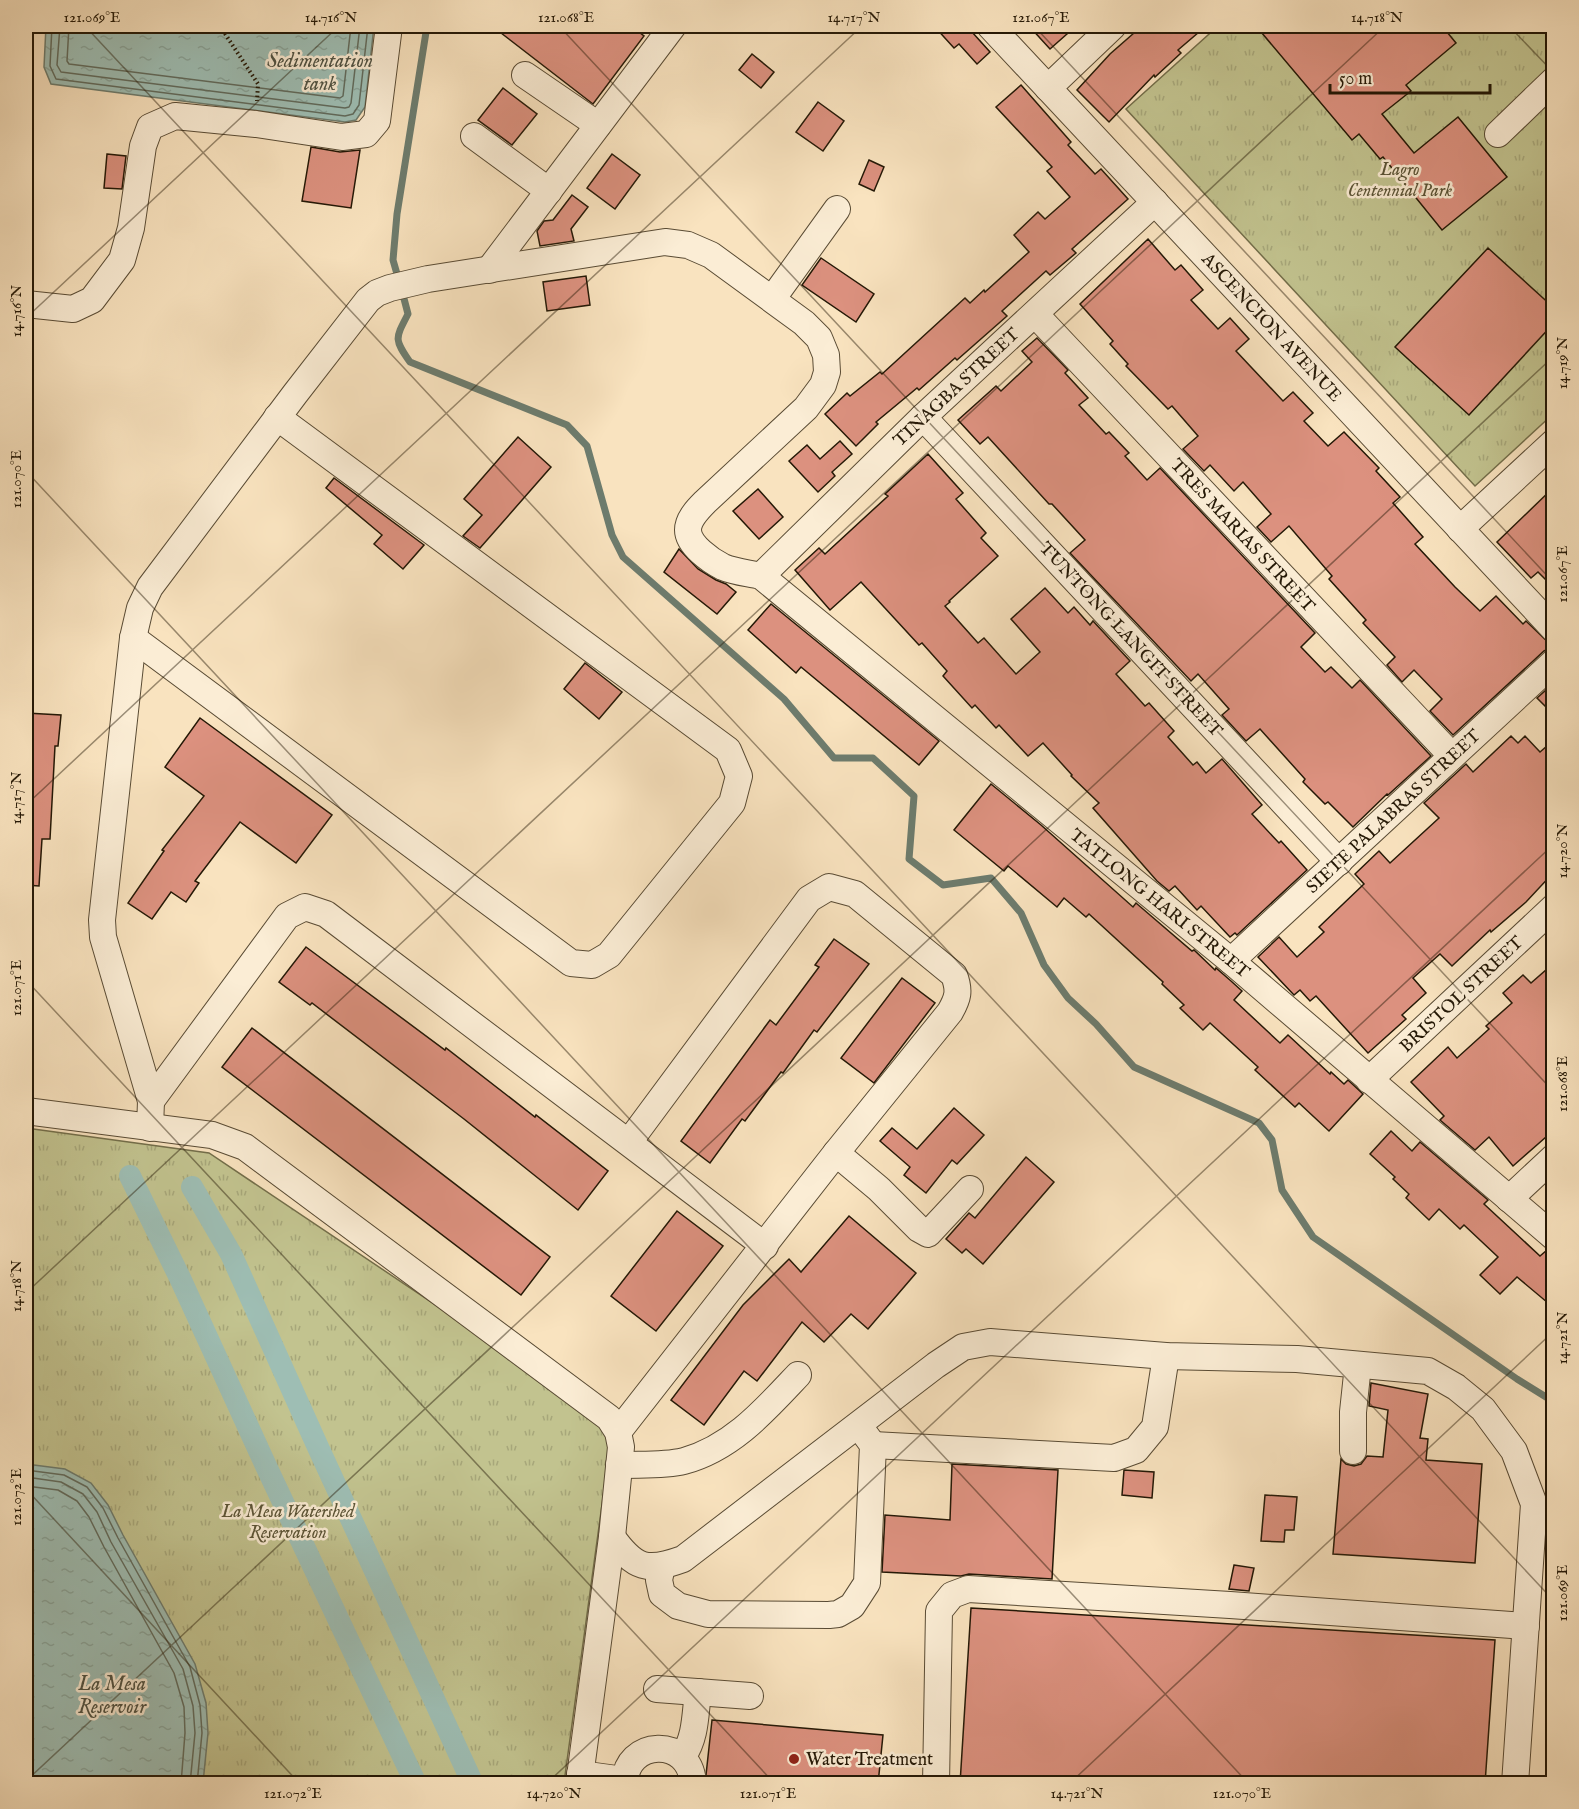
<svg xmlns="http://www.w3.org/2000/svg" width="1579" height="1809" font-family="'IM FELL English',serif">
	<defs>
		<pattern id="park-tufts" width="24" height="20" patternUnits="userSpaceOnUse" patternTransform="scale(1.5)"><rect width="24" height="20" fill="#c2c38f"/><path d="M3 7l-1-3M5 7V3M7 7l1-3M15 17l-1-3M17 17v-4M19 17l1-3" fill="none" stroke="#a7a77a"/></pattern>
		<pattern id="water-ripples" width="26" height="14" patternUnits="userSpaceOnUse" patternTransform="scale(1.5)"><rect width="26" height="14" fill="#9ebeb4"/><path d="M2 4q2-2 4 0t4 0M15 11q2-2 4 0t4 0" fill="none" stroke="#88a399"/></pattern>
	</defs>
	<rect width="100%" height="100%" fill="#f9e3bf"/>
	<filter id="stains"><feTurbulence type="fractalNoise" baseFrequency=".00333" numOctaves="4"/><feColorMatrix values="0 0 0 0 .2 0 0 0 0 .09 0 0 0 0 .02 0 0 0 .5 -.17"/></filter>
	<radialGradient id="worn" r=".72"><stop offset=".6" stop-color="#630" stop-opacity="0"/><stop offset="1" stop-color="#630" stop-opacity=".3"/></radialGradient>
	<g fill="url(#park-tufts)" stroke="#736e4a" stroke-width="1.5">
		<path d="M1218 26H1553V414L1475 486 1126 109Z"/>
		<path d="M26 1128 209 1153 613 1424 564 1783 26 1784Z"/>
	</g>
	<g fill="url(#water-ripples)" stroke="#6d7c6e" stroke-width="1.5">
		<path d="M46 26H374L365 107 356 120 345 122 51 84 44 67Z"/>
		<path d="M26 1464 65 1469 91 1483 108 1505 123 1535 195 1664 206 1703 208 1733 203 1783H26Z"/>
	</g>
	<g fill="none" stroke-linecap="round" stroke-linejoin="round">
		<g stroke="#616b5d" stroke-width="1.5">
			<path d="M52 26 50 66 56 79 345 116 353 114 359 105 368 26"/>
			<path d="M60 26 57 65 61 72 345 108 349 107 351 103 360 26"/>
			<path d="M69 26 67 61 69 64 340 98 343 96 351 26"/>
			<path d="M26 1470 64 1475 87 1487 103 1508 118 1538 190 1667 200 1705 202 1733 197 1784"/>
			<path d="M26 1477 61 1482 83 1494 97 1512 111 1542 183 1669 193 1706 195 1733 190 1784"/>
			<path d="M26 1486 58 1490 77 1501 89 1517 104 1547 174 1673 184 1707 185 1733 181 1784"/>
		</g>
		<g stroke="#6d7c6e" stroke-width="7">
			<path d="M399 281 393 260 397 214 427 26"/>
			<path d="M402 291 408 314C395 339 394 339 410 362L567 425 587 446 612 535 623 557 784 699 834 758H873L914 796 909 859 943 885 991 878 1021 913 1044 965 1068 998 1096 1024 1134 1067 1259 1123 1272 1140 1282 1190 1313 1237 1517 1379 1554 1402"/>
		</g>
		<g stroke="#9ebeb4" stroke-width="22">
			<path d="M130 1176 180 1278 266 1466 416 1784"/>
			<path d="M192 1187 231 1254 317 1445 473 1784"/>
		</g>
	</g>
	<g fill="#dc917f" stroke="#241806" stroke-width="1.5">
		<path d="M492 26H631L644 36 593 104Z"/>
		<path d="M934 26H975V29L972 32 990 52 977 64 959 44 954 48Z"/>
		<path d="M1029 26H1076L1050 49Z"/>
		<path d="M1142 26H1206L1178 50 1181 53 1155 77 1154 75 1109 122 1077 90 1110 54Z"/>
		<path d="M1256 26H1442L1456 43 1406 85 1411 91 1382 114 1414 153 1458 117 1507 177 1442 230 1383 157 1380 159 1359 134 1352 140Z"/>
		<path d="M752 54 774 72 761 88 739 70Z"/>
		<path d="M1021 85 1071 142 1068 145 1095 174 1101 169 1128 199 1072 249 1076 253 1050 275 1046 271 1002 311 1007 316 957 360 955 358 919 390 917 388 876 422 878 424 856 446 825 414 847 393 850 396 880 372 882 374 965 298 970 303 984 290 985 292 1029 252 1014 235 1038 212 1045 219 1070 197 1047 171 1052 167 996 107Z"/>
		<path d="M503 88 537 114 512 145 478 120Z"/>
		<path d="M818 102 844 121 823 151 796 132Z"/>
		<path d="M311 147 340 152 360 150 351 208 302 201Z"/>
		<path d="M107 154 126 156 122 189 104 188Z"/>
		<path d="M612 154 640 175 615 209 587 188Z"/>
		<path d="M869 160 884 167 874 191 859 184Z"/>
		<path d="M572 195 588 207 571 229 574 241 540 246 537 231 544 221 553 220Z"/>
		<path d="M1148 239 1175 270 1181 265 1203 290 1191 300 1218 329 1230 318 1249 339 1236 351 1283 401 1293 392 1313 413 1304 421 1328 446 1344 432 1379 468 1376 471 1400 497 1393 503 1423 537 1415 544 1455 587 1480 611 1496 596 1523 624 1526 621 1553 647 1544 651 1453 735 1430 711 1442 699 1414 670 1402 682 1387 665 1395 657 1363 623 1366 620 1329 579 1332 576 1289 526 1271 542 1257 527 1271 514 1243 482 1234 491 1210 465 1204 471 1183 449 1198 436 1172 406 1168 409 1126 366 1128 364 1110 344 1113 341 1080 304Z"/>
		<path d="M1488 248 1554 308V323L1469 415 1395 347Z"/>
		<path d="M821 258 874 294 856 322 802 285Z"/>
		<path d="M586 276 590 305 547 311 543 282Z"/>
		<path d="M1037 338 1068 370 1065 373 1088 398 1079 405 1106 434 1109 432 1129 453 1125 456 1147 480 1160 468 1315 633 1301 647 1325 672 1331 667 1352 688 1360 680 1431 756 1388 795 1387 794 1353 827 1328 802 1325 804 1303 782 1305 779 1260 729 1246 741 1222 715 1229 709 1198 674 1191 681 1070 553 1085 540 1052 504H1049L988 437 980 444 958 420 996 386 1001 391 1032 362 1022 351Z"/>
		<path d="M518 437 551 467 480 548 463 536 482 515 464 499Z"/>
		<path d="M840 441 852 454 832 472 835 476 818 492 789 461 807 445 820 459Z"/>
		<path d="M928 454 963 493 956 499 986 533 981 538 998 556 949 601 950 602 945 606 978 643 984 638 1016 674 1040 652 1011 619 1045 588 1068 613 1074 607 1090 625 1093 621 1130 661 1116 674 1145 706 1149 703 1174 731 1168 737 1193 765 1197 762 1206 773 1222 759 1262 805 1252 814 1279 843 1281 841 1307 870 1237 935 1235 933 1230 937 1201 906 1197 910 1175 886 1169 891 1157 881 1093 808 1099 803 1071 776 1072 775 1043 743 1028 756 999 725 996 728 975 705 972 708 943 676 947 671 922 643 919 645 861 582 830 610 795 570 819 548 825 554 888 496 885 494Z"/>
		<path d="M334 478 424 545 403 569 374 544 382 535 326 488Z"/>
		<path d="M1554 487V588L1538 572 1531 578 1497 542Z"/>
		<path d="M758 489 783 517 759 539 733 511Z"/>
		<path d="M679 549 698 569 716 580 726 584 736 592 717 614 664 572Z"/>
		<path d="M771 604 939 741 919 765 801 667 796 673 748 630Z"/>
		<path d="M585 663 622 692 599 719 564 689Z"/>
		<path d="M1554 683V715L1537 698Z"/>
		<path d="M26 713 61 715 58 746H55L50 839H42L39 886 26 885Z"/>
		<path d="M200 718 332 815 296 863 240 822 195 881 199 883 186 902 171 892 152 919 128 903 164 851 162 850 204 796 165 767Z"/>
		<path d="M1511 736 1518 743 1525 736 1540 752 1554 740V872L1526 902 1491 932 1490 930 1452 966 1440 954 1413 978 1426 993 1402 1015 1406 1019 1368 1053 1316 996 1310 1001 1300 990 1294 995 1258 957 1279 937 1297 957 1324 932 1319 927 1364 884 1355 874 1379 851 1390 863 1439 818 1424 803 1466 764 1473 772Z"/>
		<path d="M991 784 1041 825 1133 907 1136 903 1192 951 1194 950 1215 970 1216 968 1231 981 1242 991 1234 1000 1280 1043 1288 1035 1330 1074 1331 1072 1344 1084 1348 1080 1363 1094 1329 1131 1299 1103 1295 1107 1255 1070 1258 1067 1210 1023 1203 1030 1180 1008 1184 1005 1162 984 1163 982 1089 914 1086 917 1064 898 1057 907 1008 866 1004 871 954 830Z"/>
		<path d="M834 939 869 964 817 1032 814 1030 783 1073 781 1072 745 1121 742 1119 710 1163 681 1141 770 1020 776 1025 819 967 815 965Z"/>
		<path d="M306 947 445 1050 446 1048 535 1117 536 1115 608 1171 578 1210 464 1119 312 1003 310 1005 279 982Z"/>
		<path d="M1554 963V1130L1513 1166 1489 1137 1475 1150 1440 1120 1444 1116 1411 1082 1448 1047 1457 1058 1489 1029 1486 1026 1512 1003 1503 993 1523 975 1531 983Z"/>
		<path d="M902 978 935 1003 874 1083 841 1058Z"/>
		<path d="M252 1028 550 1257 521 1295 222 1067Z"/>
		<path d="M954 1108 984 1135 957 1164 952 1160 926 1193 904 1175 910 1167 880 1141 892 1128 917 1149Z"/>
		<path d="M1391 1131 1412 1151 1420 1142 1488 1200 1484 1204 1540 1256 1547 1250 1554 1252V1308L1517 1277 1500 1294 1480 1275 1498 1257 1464 1225 1460 1229 1439 1209 1429 1220 1406 1198 1409 1194 1393 1179 1395 1177 1370 1154Z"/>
		<path d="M1026 1157 1054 1182 983 1264 966 1249 962 1253 946 1239 969 1213 975 1218Z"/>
		<path d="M677 1211 723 1246 656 1331 611 1296Z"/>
		<path d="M849 1216 916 1273 868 1329 851 1314 824 1342 802 1322 757 1381 744 1371 704 1425 671 1400 743 1305 789 1259 801 1272Z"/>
		<path d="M1371 1383 1428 1394 1420 1438 1428 1439 1426 1460 1482 1464 1475 1563 1333 1554 1341 1459 1346 1464 1354 1466 1361 1464 1367 1456 1383 1457 1388 1410 1369 1406Z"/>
		<path d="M952 1464 1058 1470 1052 1579 969 1574 961 1576 882 1572 885 1515 950 1520Z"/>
		<path d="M1124 1470 1154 1472 1152 1498 1122 1495Z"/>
		<path d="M1265 1495 1297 1497 1294 1530H1285L1284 1542 1261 1541Z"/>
		<path d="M1234 1565 1254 1568 1249 1591 1229 1589Z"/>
		<path d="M971 1608 1495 1640 1485 1784H960Z"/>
		<path d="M712 1720 883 1735 878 1784H708L706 1775Z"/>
	</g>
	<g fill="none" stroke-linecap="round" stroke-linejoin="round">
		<defs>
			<g id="minor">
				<path d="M990 26 1554 629"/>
				<path d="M525 75 598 125"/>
				<path d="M1048 88 1113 26"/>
				<path d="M1498 134 1554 80"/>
				<path d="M474 136 549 191"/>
				<path d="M489 270 673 26"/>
				<path d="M773 298 837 209"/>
				<path d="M26 304 73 309 92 300 122 260 131 228 143 146 150 127 175 116 256 124 342 137 366 134 377 121 389 26"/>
				<path d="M1035 314 1452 756"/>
				<path d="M923 417 1339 862"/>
				<path d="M1460 529 1554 442"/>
				<path d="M761 576 923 417 1155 202"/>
				<path d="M133 638 571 963 592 965 609 955 732 803 739 776 728 750 277 417"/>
				<path d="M1231 961 1554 662"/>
				<path d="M1369 1080 1554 907"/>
				<path d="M151 1101 287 916 305 907 326 914 765 1246"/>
				<path d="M26 1111 212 1135 245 1147 609 1418 618 1432 621 1447 612 1537 579 1784"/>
				<path d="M150 1128 151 1101 103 937 102 920 133 638 140 608 150 587 295 394 368 300 377 293 390 288 428 279 665 242 688 245 711 255 804 323 819 338 826 355 827 372 823 385 806 408 705 502C698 509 688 519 688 530 688 545 711 561 723 567 735 572 748 573 761 576L1231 961 1554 1237"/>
				<path d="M836 1153 879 1189 919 1229 928 1234 970 1189"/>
				<path d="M1509 1199 1554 1157"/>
				<path d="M618 1432 836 1153 950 1012C958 998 960 991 954 975L855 894 829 887 809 899 629 1142"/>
				<path d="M873 1445 1114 1458 1136 1450 1155 1427 1166 1356"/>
				<path d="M1353 1451V1412L1358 1365"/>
				<path d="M619 1465C640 1464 664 1466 684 1461 732 1448 765 1410 798 1375"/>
				<path d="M612 1537C635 1569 647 1572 683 1559L936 1365 963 1347 990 1342 1166 1356 1297 1359 1428 1371 1456 1387 1483 1409 1514 1451 1534 1504 1515 1784"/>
				<path d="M662 1566 659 1580 662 1594 678 1606 708 1614 829 1615 838 1614 852 1606 867 1583 873 1445 859 1426"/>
				<path d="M657 1689 750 1696"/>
				<path d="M683 1756C696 1737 695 1715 698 1692"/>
				<path d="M580 1774 624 1780"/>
				<path d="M625 1784C624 1739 691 1735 693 1784"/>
				<path d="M936 1784 939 1611 952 1595 968 1589 1230 1605 1526 1626"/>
			</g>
		</defs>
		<use href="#minor" stroke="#594b34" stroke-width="28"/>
		<path stroke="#241806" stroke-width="4" stroke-dasharray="1.5 3" stroke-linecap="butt" d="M220 26 258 84 257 101"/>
		<use href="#minor" stroke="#fbedd5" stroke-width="26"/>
	</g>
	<path fill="none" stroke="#241806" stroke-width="1.5" stroke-opacity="0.45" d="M85 26 1554 1601M559 26 1554 1092M1034 26 1554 583M1509 26 1554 73M26 318 339 26M26 471 1249 1784M26 805 862 26M26 980 775 1784M26 1293 1385 26M26 1489 300 1784M26 1781 1554 356M546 1784 1554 844M1069 1784 1554 1331"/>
	<circle fill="#8f2418" stroke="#fbedd5" stroke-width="2" cx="794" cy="1759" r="6"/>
	<g text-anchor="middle" stroke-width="5" stroke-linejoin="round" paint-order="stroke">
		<g font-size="18" font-style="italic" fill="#5b5436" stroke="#fbedd5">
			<text x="1400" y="175">Lagro<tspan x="1400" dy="21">Centennial Park</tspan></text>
			<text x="288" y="1517">La Mesa Watershed<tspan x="288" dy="21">Reservation</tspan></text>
		</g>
		<g font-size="18" fill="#241806" stroke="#fbedd5">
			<text transform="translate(1272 327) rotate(47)" y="6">ASCENCION AVENUE</text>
			<text transform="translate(956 387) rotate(-43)" y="6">TINAGBA STREET</text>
			<text transform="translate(1243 535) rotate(47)" y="6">TRES MARIAS STREET</text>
			<text transform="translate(1131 639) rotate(47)" y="6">TUNTONG LANGIT STREET</text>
			<text transform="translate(1393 811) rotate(-43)" y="6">SIETE PALABRAS STREET</text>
			<text transform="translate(1160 903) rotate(39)" y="6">TATLONG HARI STREET</text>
			<text transform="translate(1461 994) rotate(-43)" y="6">BRISTOL STREET</text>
		</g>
		<g font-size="18" fill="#241806" stroke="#fbedd5" text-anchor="start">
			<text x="806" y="1765">Water Treatment</text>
		</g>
		<g font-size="20" font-style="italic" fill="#4f5243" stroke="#fbedd5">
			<text x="320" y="67">Sedimentation<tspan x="320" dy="23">tank</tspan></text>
			<text x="112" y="1690">La Mesa<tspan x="112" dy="23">Reservoir</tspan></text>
		</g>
	</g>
	<rect width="1579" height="1809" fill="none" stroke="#f9e3bf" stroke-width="66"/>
	<path d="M1330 84v9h160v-9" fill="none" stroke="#241806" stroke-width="3"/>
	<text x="1339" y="84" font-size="18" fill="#241806" stroke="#fbedd5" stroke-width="4.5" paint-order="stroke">50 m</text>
	<rect x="33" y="33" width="1513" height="1743" fill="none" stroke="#241806" stroke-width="2"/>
	<g font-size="15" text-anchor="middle" fill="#241806">
		<text x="92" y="22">121.069°E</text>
		<text x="331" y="22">14.716°N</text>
		<text x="566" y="22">121.068°E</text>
		<text x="854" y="22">14.717°N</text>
		<text x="1041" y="22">121.067°E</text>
		<text x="1377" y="22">14.718°N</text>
		<text transform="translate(16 311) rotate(-90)" y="5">14.716°N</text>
		<text transform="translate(1562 363) rotate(-90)" y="5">14.719°N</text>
		<text transform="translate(16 479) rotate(-90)" y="5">121.070°E</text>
		<text transform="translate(1562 574) rotate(-90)" y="5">121.067°E</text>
		<text transform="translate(16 798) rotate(-90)" y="5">14.717°N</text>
		<text transform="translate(1562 851) rotate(-90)" y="5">14.720°N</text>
		<text transform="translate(16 988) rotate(-90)" y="5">121.071°E</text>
		<text transform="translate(1562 1084) rotate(-90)" y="5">121.068°E</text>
		<text transform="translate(16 1286) rotate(-90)" y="5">14.718°N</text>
		<text transform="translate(1562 1338) rotate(-90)" y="5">14.721°N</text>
		<text transform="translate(16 1497) rotate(-90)" y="5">121.072°E</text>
		<text transform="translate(1562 1593) rotate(-90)" y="5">121.069°E</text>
		<text x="293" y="1798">121.072°E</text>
		<text x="554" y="1798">14.720°N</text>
		<text x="768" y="1798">121.071°E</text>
		<text x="1077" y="1798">14.721°N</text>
		<text x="1242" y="1798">121.070°E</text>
	</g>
	<rect width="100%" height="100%" filter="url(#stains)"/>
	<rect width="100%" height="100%" fill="url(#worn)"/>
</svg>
